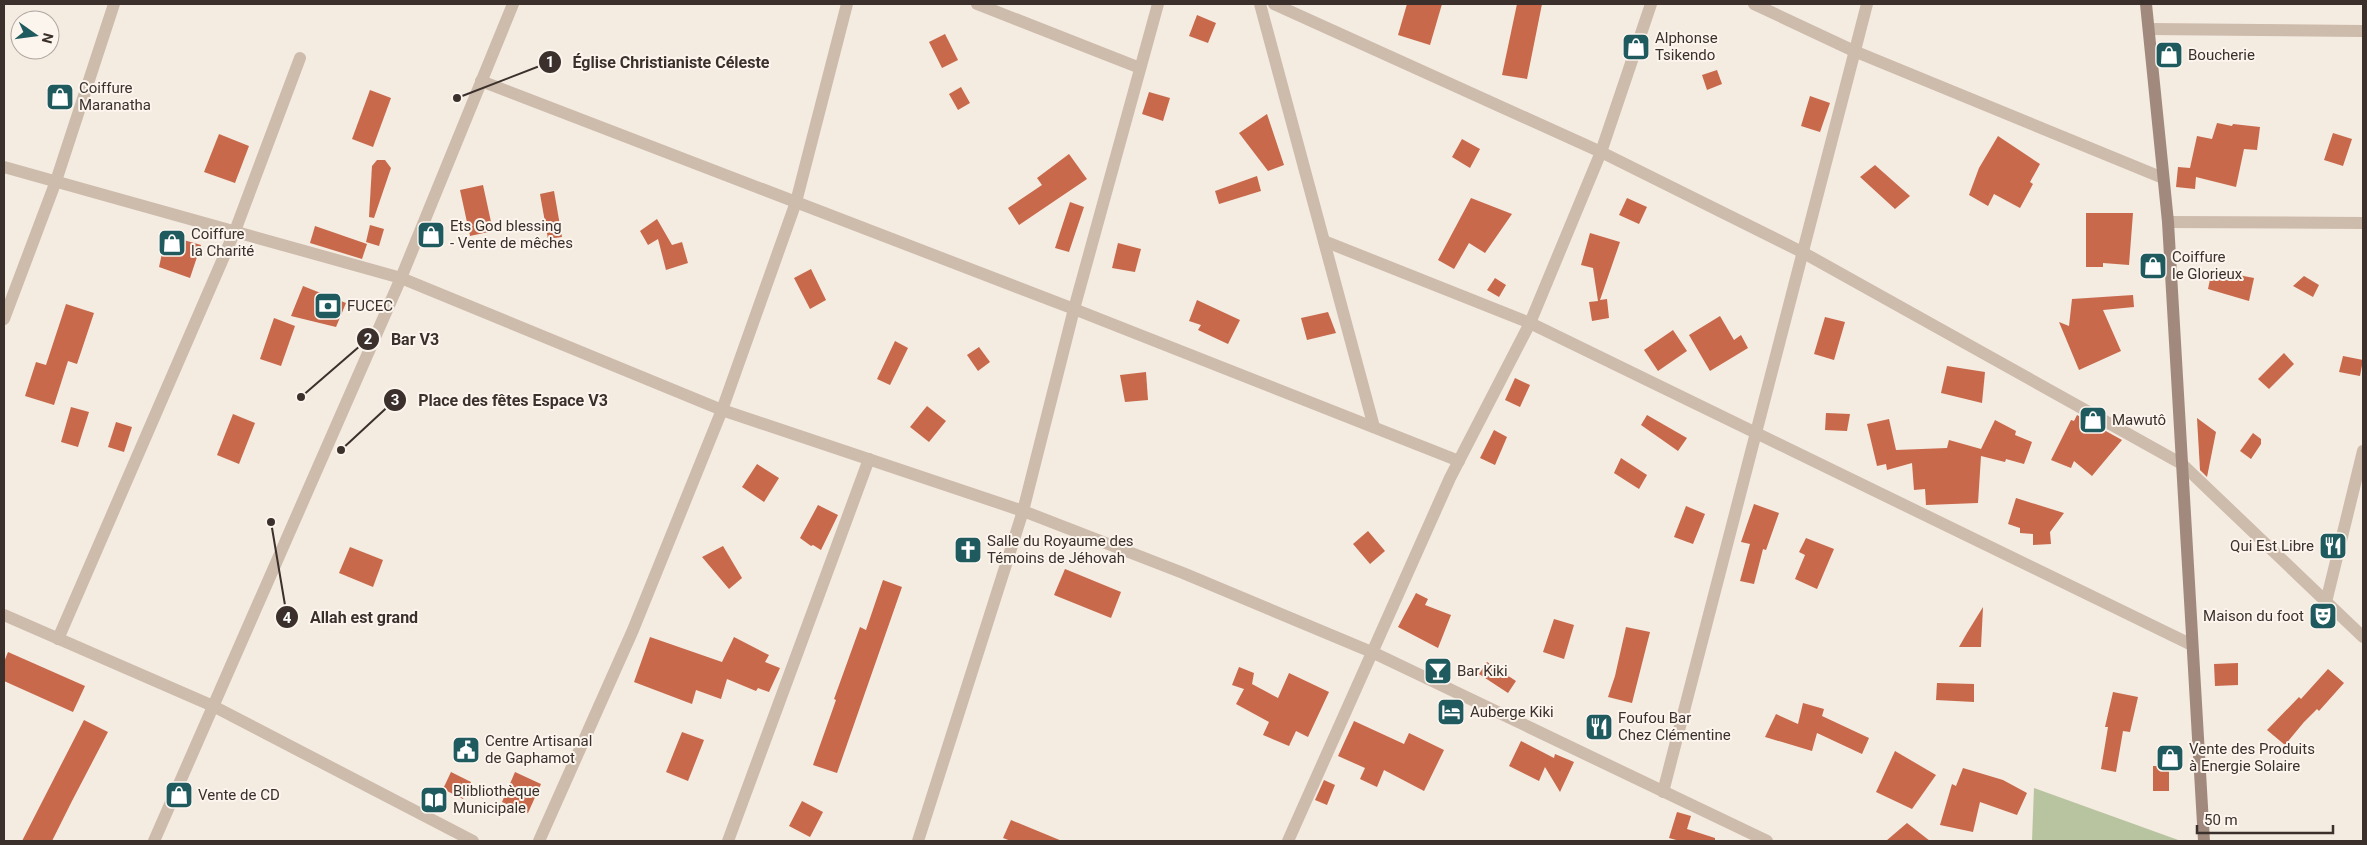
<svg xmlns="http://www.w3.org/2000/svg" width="2367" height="845" font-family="Roboto,sans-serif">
	<rect width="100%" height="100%" fill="#f4ebe1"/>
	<path fill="#b8c4a0" d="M2034 788 2181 841H2032Z"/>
	<g fill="#c8694b">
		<path d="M1407 4H1442L1430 45 1398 35Z"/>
		<path d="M1517 4H1542L1527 79 1502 75Z"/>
		<path d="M1197 15 1216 23 1208 43 1189 36Z"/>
		<path d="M945 34 958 60 942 68 929 42Z"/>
		<path d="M1717 70 1722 84 1707 90 1702 75Z"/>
		<path d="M961 87 970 103 958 110 949 94Z"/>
		<path d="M370 90 391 98 373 147 352 139Z"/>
		<path d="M1149 92 1170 98 1163 121 1142 114Z"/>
		<path d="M1810 96 1830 103 1820 132 1801 126Z"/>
		<path d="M1267 114 1284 165 1268 171 1239 133Z"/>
		<path d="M2217 123 2232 126 2233 124 2260 127 2257 150 2244 149 2236 187 2196 177 2195 189 2176 187 2178 167 2190 168 2197 136 2212 139Z"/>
		<path d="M2333 133 2352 139 2343 166 2324 160Z"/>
		<path d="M219 134 249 146 235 183 204 172Z"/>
		<path d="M1998 136 2040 164 2030 182 2033 184 2020 208 1994 194 1988 206 1969 195 1979 168Z"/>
		<path d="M1462 139 1480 149 1470 168 1452 157Z"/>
		<path d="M1069 154 1087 179 1019 225 1008 208 1042 185 1037 178Z"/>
		<path d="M377 160H385L391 168 374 218 369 217 372 166Z"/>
		<path d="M1875 165 1910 196 1895 209 1860 177Z"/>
		<path d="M1257 176 1261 191 1219 204 1215 191Z"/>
		<path d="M483 185 493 231 470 236 460 190Z"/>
		<path d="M554 191 562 237 548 239 540 194Z"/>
		<path d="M1471 198 1512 214 1485 253 1469 243 1454 269 1438 260Z"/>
		<path d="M1627 198 1647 207 1639 224 1619 215Z"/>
		<path d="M1070 202 1084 207 1069 252 1055 248Z"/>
		<path d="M2086 213H2133L2129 265 2103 263V267H2086Z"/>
		<path d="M657 219 672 245 682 242 688 263 666 270 658 239 648 245 640 231Z"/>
		<path d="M370 225 384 229 379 246 366 242Z"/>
		<path d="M315 226 367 244 362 259 310 243Z"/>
		<path d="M1590 233 1620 242 1600 300 1607 299 1609 318 1592 321 1589 302 1598 301 1593 268 1581 265Z"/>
		<path d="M166 235 201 245 190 278 159 267Z"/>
		<path d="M1118 243 1141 249 1135 272 1112 268Z"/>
		<path d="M811 269 826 300 810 309 794 278Z"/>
		<path d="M2212 270 2254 278 2249 301 2208 289Z"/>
		<path d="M2304 276 2319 285 2313 297 2293 286Z"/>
		<path d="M1495 278 1506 285 1499 297 1487 290Z"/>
		<path d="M303 286 346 303 336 327 291 316Z"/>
		<path d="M2133 295 2134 307 2103 310 2121 351 2079 370 2059 322 2069 326 2072 299Z"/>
		<path d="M1197 300 1240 320 1228 344 1198 330 1201 325 1189 321Z"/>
		<path d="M66 304 94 313 77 364 68 361 54 405 25 396 36 362 46 365Z"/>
		<path d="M1328 312 1336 333 1307 340 1301 318Z"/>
		<path d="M1720 316 1734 340 1741 335 1748 348 1710 371 1689 335Z"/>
		<path d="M1825 317 1845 322 1834 360 1814 354Z"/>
		<path d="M274 318 295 326 281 366 260 359Z"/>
		<path d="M1673 330 1687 351 1658 371 1644 350Z"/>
		<path d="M895 341 908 348 890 385 877 379Z"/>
		<path d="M979 347 990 362 978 371 967 355Z"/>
		<path d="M2284 353 2294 364 2269 389 2258 379Z"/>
		<path d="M2343 356 2363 360 2360 376 2339 372Z"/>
		<path d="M1947 366 1985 372 1982 403 1941 393Z"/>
		<path d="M1146 372 1148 400 1125 402 1120 375Z"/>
		<path d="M1515 378 1530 385 1520 407 1505 400Z"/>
		<path d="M927 406 946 421 929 442 910 427Z"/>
		<path d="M71 407 89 412 78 447 61 442Z"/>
		<path d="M1826 413 1850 414 1847 431 1825 430Z"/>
		<path d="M233 414 255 423 239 464 217 455Z"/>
		<path d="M1647 415 1687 438 1678 451 1641 425Z"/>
		<path d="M2077 415 2122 440 2092 476 2074 461 2071 468 2051 460 2071 420 2074 421Z"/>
		<path d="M2197 418 2216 432 2207 477 2200 470Z"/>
		<path d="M1889 419 1896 450 1947 448 1949 440 1981 449 1995 420 2016 431 2015 435 2032 442 2024 464 2006 459 2005 462 1981 456 1978 503 1926 505 1925 489 1914 490 1912 463 1887 470 1886 464 1877 466 1867 424Z"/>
		<path d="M116 422 132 427 124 452 108 447Z"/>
		<path d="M1494 430 1507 437 1495 465 1480 458Z"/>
		<path d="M2253 433 2261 439V444L2251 459 2240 451Z"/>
		<path d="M1621 458 1647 475 1639 489 1614 473Z"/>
		<path d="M757 464 779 478 764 502 742 487Z"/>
		<path d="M2016 498 2064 513 2050 532 2051 544 2033 545V534L2020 533V528L2008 524Z"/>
		<path d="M1754 504 1779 513 1766 550 1763 549 1754 584 1740 581 1750 544 1741 542Z"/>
		<path d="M818 505 838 515 821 550 813 545 811 546 800 538Z"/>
		<path d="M1686 506 1705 514 1693 544 1674 537Z"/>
		<path d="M1368 531 1385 551 1370 564 1353 544Z"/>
		<path d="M1806 538 1834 549 1817 589 1795 579 1805 555 1799 552Z"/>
		<path d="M723 546 742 578 729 589 702 557Z"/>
		<path d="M350 547 383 560 373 587 339 573Z"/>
		<path d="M1065 569 1121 592 1111 618 1054 595Z"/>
		<path d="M883 580 902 587 837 773 813 765 836 700 834 699 860 627 866 630Z"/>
		<path d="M1416 593 1428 599 1425 605 1451 615 1438 648 1398 627Z"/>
		<path d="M1983 607 1981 647H1959L1967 633Z"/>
		<path d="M1554 619 1574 625 1564 659 1543 652Z"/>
		<path d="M1626 627 1650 632 1632 703 1608 697 1615 676Z"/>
		<path d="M650 637 722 662 734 637 769 655 765 662 780 668 769 692 758 688 756 691 727 679 721 699 696 690 692 704 634 682Z"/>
		<path d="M8 652 85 686 73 712 4 681V662Z"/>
		<path d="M1487 662 1516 681 1508 693 1479 674Z"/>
		<path d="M2238 663V685L2215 686 2214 664Z"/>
		<path d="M1239 667 1254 673 1252 684 1278 698 1289 673 1329 692 1308 737 1296 731 1289 746 1263 735 1269 722 1236 704 1244 689 1232 685Z"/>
		<path d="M2328 669 2344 683 2319 711 2317 709 2304 722 2285 745 2267 730 2299 697 2301 699Z"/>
		<path d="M1937 683 1974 684V702L1936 700Z"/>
		<path d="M2113 692 2138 697 2130 732 2123 731 2116 772 2101 769 2108 727H2105Z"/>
		<path d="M1803 703 1824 709 1822 716 1869 738 1862 754 1817 733 1812 751 1765 737 1776 714 1798 724Z"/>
		<path d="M84 720 108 732 72 801 52 841H22Z"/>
		<path d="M1354 721 1404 744 1409 733 1444 750 1424 791 1384 770 1377 787 1360 779 1365 768 1338 756Z"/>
		<path d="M682 732 704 740 688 781 666 772Z"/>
		<path d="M1521 741 1554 758 1555 754 1574 762 1560 792 1545 767 1539 781 1509 766Z"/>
		<path d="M1895 751 1936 775 1912 809 1876 792Z"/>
		<rect x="2153" y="766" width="16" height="25"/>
		<path d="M1963 768 2003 780 2027 793 2017 815 1980 802 1973 832 1940 825 1952 784 1956 786Z"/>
		<path d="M451 772 471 782 463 799 443 789Z"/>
		<path d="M515 772 541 784 528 813 502 802Z"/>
		<path d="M1324 780 1335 785 1327 805 1315 800Z"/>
		<path d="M802 801 823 812 810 837 789 826Z"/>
		<path d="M1677 812 1691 816 1687 829 1715 838V841H1680L1669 838Z"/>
		<path d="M1011 820 1062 841H1011L1003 838Z"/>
		<path d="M1907 823 1930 841H1886Z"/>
	</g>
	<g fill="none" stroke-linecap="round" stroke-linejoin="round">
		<g stroke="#cdbbac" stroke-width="12">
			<path d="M977 4 1140 68"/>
			<path d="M1260 4 1374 427"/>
			<path d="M1274 4 1601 152 1802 252 2182 464 2363 637"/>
			<path d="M1754 4 1854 51 2163 178"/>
			<path d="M2149 29 2363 31"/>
			<path d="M481 81 1074 309 1459 461"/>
			<path d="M4 167 401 278 722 410 1023 511 1183 573 1374 653 1767 841"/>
			<path d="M2168 222 2363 223"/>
			<path d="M1324 241 1530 323 2192 645"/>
			<path d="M4 319 56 181 114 4"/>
			<path d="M2326 602 2363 451"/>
			<path d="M4 615 213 706 473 841"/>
			<path d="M58 639 235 231 300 58"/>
			<path d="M1663 792 1867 4"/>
			<path d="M154 841 401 278 513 4"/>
			<path d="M539 841 633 630 722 410 796 202 847 4"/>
			<path d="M728 841 869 459"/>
			<path d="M918 841 1023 511 1074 309 1158 4"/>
			<path d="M1288 841 1450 478 1530 323 1601 152 1651 4"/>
		</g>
		<path stroke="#a18a7d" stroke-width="12" d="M2146 4 2168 222 2204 841"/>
	</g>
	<defs>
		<symbol id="shop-square" viewBox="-11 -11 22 22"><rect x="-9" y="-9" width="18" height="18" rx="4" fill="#1f5a5e" stroke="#fbf5ee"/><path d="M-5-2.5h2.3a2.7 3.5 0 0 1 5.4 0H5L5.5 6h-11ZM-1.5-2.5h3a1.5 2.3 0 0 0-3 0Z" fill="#fff"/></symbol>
		<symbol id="bank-square" viewBox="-11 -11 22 22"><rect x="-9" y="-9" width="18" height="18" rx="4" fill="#1f5a5e" stroke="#fbf5ee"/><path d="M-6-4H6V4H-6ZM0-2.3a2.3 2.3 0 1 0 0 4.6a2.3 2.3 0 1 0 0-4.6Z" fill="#fff"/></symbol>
		<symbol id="restaurant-square" viewBox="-11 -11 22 22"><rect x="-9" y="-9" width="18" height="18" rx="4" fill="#1f5a5e" stroke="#fbf5ee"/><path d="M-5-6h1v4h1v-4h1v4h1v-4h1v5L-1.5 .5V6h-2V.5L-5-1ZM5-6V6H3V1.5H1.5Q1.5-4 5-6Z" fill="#fff"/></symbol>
		<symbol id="church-square" viewBox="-11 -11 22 22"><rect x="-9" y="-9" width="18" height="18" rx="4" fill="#1f5a5e" stroke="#fbf5ee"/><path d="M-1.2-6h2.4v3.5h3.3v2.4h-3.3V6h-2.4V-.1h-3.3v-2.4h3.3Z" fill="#fff"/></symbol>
		<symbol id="theatre-square" viewBox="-11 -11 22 22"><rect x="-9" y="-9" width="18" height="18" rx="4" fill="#1f5a5e" stroke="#fbf5ee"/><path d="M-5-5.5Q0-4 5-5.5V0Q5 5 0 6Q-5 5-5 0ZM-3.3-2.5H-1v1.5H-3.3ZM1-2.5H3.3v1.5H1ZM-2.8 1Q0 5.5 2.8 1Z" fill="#fff"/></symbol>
		<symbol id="bar-square" viewBox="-11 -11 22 22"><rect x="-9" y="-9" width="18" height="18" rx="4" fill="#1f5a5e" stroke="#fbf5ee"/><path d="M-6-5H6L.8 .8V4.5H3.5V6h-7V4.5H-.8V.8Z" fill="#fff"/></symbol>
		<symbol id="hotel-square" viewBox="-11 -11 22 22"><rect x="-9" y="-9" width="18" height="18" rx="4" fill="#1f5a5e" stroke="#fbf5ee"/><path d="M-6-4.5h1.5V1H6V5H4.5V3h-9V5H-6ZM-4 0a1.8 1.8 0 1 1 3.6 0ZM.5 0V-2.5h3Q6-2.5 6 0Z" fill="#fff"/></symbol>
		<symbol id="civic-square" viewBox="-11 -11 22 22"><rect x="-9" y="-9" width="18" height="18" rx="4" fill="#1f5a5e" stroke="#fbf5ee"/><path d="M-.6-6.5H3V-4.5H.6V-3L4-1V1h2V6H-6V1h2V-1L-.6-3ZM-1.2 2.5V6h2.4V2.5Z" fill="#fff"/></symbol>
		<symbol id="library-square" viewBox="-11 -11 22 22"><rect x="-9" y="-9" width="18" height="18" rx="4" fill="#1f5a5e" stroke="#fbf5ee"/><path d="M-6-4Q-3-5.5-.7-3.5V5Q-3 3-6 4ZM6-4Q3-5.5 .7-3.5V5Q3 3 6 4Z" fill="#fff"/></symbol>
	</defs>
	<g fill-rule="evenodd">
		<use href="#shop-square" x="1620" y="31" width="32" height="32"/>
		<use href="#shop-square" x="2153" y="39" width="32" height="32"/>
		<use href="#shop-square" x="44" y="81" width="32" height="32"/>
		<use href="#shop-square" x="415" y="219" width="32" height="32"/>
		<use href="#shop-square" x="156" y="227" width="32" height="32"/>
		<use href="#shop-square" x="2137" y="250" width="32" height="32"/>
		<use href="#bank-square" x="312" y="290" width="32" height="32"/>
		<use href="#shop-square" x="2077" y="404" width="32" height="32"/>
		<use href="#restaurant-square" x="2317" y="530" width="32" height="32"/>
		<use href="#church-square" x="952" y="534" width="32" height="32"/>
		<use href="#theatre-square" x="2307" y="600" width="32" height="32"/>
		<use href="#bar-square" x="1422" y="655" width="32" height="32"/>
		<use href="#hotel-square" x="1435" y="696" width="32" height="32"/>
		<use href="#restaurant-square" x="1583" y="711" width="32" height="32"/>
		<use href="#civic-square" x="450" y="734" width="32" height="32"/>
		<use href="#shop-square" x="2154" y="742" width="32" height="32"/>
		<use href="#shop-square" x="163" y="779" width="32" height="32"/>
		<use href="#library-square" x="418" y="784" width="32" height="32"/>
	</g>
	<g text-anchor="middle" stroke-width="4" stroke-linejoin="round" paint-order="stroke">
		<g font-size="15" fill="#3b302b" stroke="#fbf5ee" text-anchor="start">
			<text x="1655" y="43">Alphonse<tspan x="1655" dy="17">Tsikendo</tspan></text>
			<text x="2188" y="60">Boucherie</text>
			<text x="79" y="93">Coiffure<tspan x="79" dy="17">Maranatha</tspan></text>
			<text x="450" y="231">Ets God blessing<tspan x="450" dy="17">- Vente de mêches</tspan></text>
			<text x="191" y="239">Coiffure<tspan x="191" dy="17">la Charité</tspan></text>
			<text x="2172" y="262">Coiffure<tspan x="2172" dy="17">le Glorieux</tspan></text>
			<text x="347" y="311">FUCEC</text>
			<text x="2112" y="425">Mawutô</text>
			<text x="987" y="546">Salle du Royaume des<tspan x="987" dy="17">Témoins de Jéhovah</tspan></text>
			<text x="2314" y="551" text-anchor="end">Qui Est Libre</text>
			<text x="2304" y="621" text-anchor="end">Maison du foot</text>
			<text x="1457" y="676">Bar Kiki</text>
			<text x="1470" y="717">Auberge Kiki</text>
			<text x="1618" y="723">Foufou Bar<tspan x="1618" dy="17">Chez Clémentine</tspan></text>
			<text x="485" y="746">Centre Artisanal<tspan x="485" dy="17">de Gaphamot</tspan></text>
			<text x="2189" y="754">Vente des Produits<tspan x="2189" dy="17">à Energie Solaire</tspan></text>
			<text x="453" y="796">Blibliothèque<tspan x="453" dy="17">Municipale</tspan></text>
			<text x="198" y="800">Vente de CD</text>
		</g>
	</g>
	<path fill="none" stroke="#3b302b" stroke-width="2" d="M457 98L550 62M301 397L368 339M341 450L395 400M271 522L287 617"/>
	<g fill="#3b302b" stroke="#fbf5ee" stroke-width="2">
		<circle cx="457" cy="98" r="5"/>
		<circle cx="301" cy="397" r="5"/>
		<circle cx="341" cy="450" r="5"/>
		<circle cx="271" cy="522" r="5"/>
		<circle cx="550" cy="62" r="12"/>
		<circle cx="368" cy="339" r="12"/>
		<circle cx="395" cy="400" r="12"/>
		<circle cx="287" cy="617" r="12"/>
	</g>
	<g font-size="15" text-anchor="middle" font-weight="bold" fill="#fff">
		<text x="550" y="67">1</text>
		<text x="368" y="344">2</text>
		<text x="395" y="405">3</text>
		<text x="287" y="623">4</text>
	</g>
	<g font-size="16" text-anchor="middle" font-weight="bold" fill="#3b302b" stroke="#fbf5ee" stroke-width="4" stroke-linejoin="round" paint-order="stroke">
		<text x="671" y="68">Église Christianiste Céleste</text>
		<text x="415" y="345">Bar V3</text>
		<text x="513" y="406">Place des fêtes Espace V3</text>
		<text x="364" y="623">Allah est grand</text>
	</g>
	<rect width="2367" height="845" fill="none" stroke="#3b302b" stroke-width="10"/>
	<g transform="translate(35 35) rotate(104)"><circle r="24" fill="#fbf5ee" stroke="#aea6a0"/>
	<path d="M0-4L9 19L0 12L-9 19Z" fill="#1f5a5e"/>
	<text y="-8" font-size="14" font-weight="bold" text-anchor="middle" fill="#3b302b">N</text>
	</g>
	<path d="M2197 825v8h136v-8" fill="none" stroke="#3b302b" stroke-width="2.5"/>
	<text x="2204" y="825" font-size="15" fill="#3b302b" stroke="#fbf5ee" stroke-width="4" paint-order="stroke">50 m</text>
</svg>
